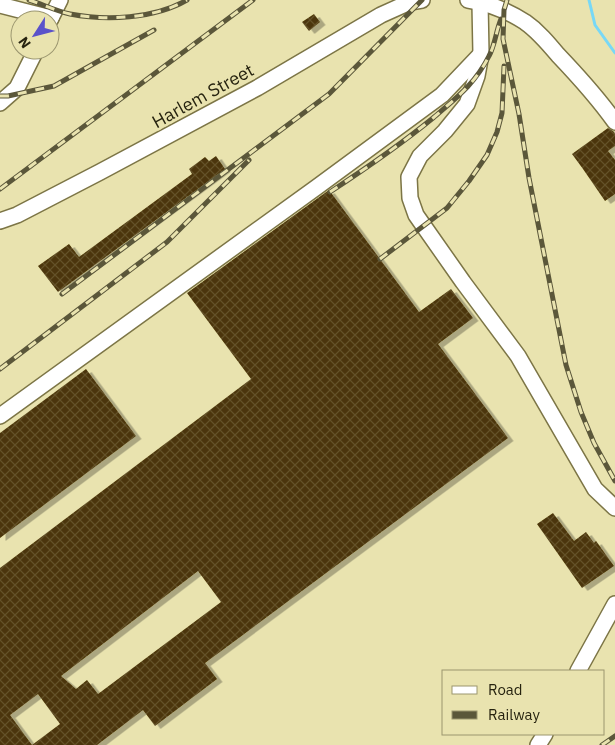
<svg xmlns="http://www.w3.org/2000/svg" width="615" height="745" font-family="'IBM Plex Sans',sans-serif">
	<defs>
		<pattern id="building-cross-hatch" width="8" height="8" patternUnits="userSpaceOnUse" patternTransform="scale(1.25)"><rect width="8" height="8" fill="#4c3607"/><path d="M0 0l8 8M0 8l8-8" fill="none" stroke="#63512a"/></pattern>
		<filter id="shadow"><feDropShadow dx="5.5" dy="3" stdDeviation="0" flood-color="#0004"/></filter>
	</defs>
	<rect width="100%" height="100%" fill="#e9e3af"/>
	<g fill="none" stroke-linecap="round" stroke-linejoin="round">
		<path stroke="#78d8f6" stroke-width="3" d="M589 0 595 25 615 53"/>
	</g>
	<g fill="url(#building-cross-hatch)" fill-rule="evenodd" filter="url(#shadow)">
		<path d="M314 14 320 22 309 31 302 22Z"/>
		<path d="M608 128 613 131 615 134V146L608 151 615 160V194L605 201 583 169 572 154Z"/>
		<path d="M216 156 225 169 58 292 38 266 69 244 79 257 192 174 189 169 205 157 209 161Z"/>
		<path d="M329 190 419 312 451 289 473 318 438 344 508 438 205 663 217 679 155 726 143 710 97 745H0V568L251 379 187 293ZM198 571 221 602 98 694 87 680 76 689 61 676ZM38 694 60 724 32 745 10 715Z"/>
		<path d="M86 369 136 436 0 538V433Z"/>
		<path d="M553 513 574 541 586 532 594 543 596 541 614 566 582 588 537 524Z"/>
	</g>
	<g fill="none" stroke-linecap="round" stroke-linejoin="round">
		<defs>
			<g id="minor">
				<path d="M468 0C488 3 508 11 525 22 538 31 548 43 558 55 578 76 598 98 615 122"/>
				<path d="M480 3 481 54 477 76 467 104 445 131 420 156 409 177 410 198 416 215 423 225 463 282 518 356 595 489 615 508"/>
				<path d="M0 5 51 18"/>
				<path d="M50 20 60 0"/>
				<path d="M0 103 17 88 36 50"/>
				<path d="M0 221 17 215 100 172 257 88 381 15 410 2 422 0"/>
				<path d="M0 416 317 187 442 95 481 54"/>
				<path d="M578 671 615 604"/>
				<path d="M538 745 545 734"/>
			</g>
		</defs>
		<use href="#minor" stroke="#7c7546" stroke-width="18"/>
		<use href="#minor" stroke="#fff" stroke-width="15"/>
		<defs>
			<g id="rail">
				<path d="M29 0C42 4 56 11 70 14 106 21 154 19 187 0"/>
				<path d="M507 0 504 10 503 39 519 114 529 178 566 365 581 412 594 443 615 481"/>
				<path d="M0 96H8L54 86 154 30"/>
				<path d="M0 189 253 0"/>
				<path d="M330 192C365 169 400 145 433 118 456 98 475 84 489 56 495 45 496 31 501 19"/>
				<path d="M380 259 447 208 469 181 487 155 497 132 502 113 504 66"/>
				<path d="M62 294 329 94 422 0"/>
				<path d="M0 369 167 242 249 160"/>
				<path d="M602 745 615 736"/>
			</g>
		</defs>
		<use href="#rail" stroke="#5b573a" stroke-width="5"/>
		<use href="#rail" stroke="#e9e3af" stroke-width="3" stroke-dasharray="9" stroke-linecap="butt"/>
	</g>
	<g text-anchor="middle" stroke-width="5" stroke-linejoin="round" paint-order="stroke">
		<g font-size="18" fill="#26230f" stroke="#e9e3af">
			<text transform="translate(203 96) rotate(-29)" y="6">Harlem Street</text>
		</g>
	</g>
	<rect x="442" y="670" width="162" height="65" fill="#e9e3af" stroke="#9b966f"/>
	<rect x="452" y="686" width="25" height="8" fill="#ffffff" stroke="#9b966f"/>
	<text x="488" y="695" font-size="15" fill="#26230f">Road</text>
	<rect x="452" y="711" width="25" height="8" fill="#5b573a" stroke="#9b966f"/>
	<text x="488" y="720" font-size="15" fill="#26230f">Railway</text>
	<g transform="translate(35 35) rotate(234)"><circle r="24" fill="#e9e3af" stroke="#9b966f"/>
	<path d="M0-4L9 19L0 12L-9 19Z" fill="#5a52ca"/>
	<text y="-8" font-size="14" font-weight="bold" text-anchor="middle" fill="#26230f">N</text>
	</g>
</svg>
